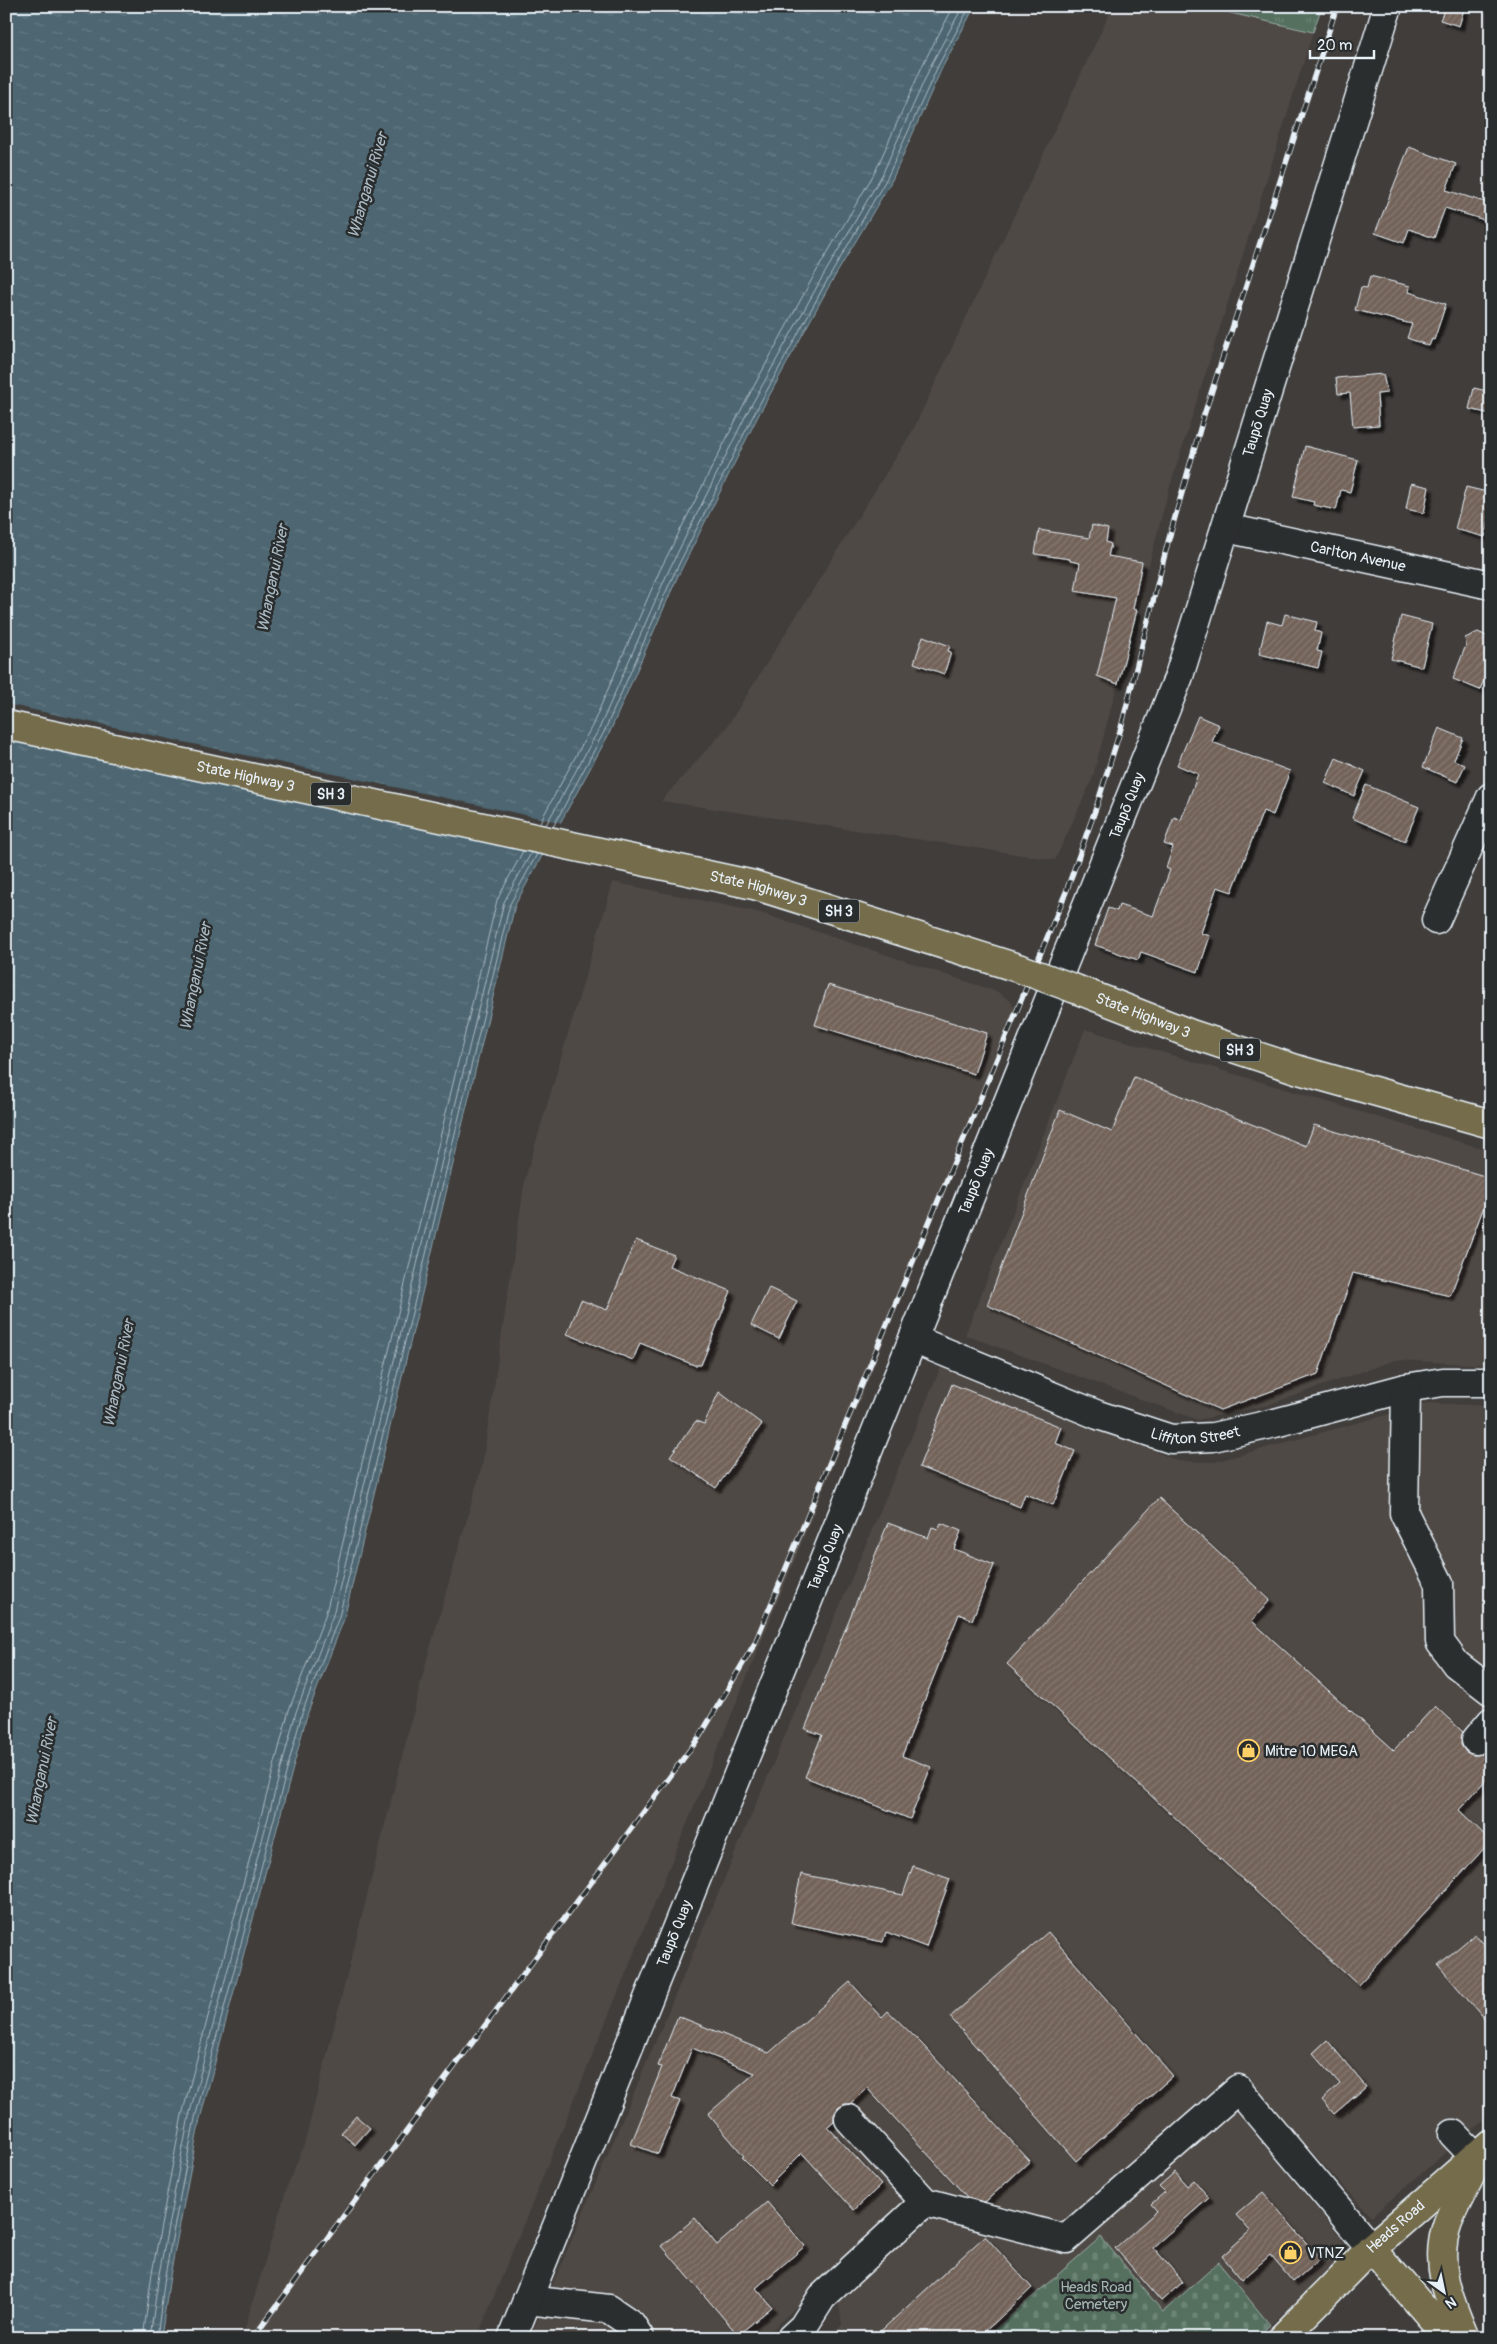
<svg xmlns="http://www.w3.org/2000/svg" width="1497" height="2344" font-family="Pangolin,sans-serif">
	<defs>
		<pattern id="grass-tufts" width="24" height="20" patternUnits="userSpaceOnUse" patternTransform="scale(1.25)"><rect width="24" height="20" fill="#54705f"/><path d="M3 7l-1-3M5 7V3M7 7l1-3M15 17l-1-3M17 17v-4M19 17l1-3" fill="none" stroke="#6d8577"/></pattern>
		<pattern id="cemetery-stones" width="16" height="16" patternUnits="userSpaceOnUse" patternTransform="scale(1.25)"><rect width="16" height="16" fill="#54705f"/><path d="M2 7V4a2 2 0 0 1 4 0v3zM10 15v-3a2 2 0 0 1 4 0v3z" fill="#6d8577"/></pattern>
		<pattern id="water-ripples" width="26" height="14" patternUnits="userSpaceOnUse" patternTransform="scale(1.25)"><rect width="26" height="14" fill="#4d6671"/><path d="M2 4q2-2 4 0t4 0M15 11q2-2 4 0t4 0" fill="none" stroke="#677c86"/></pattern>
		<pattern id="building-hatch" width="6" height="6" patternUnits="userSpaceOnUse" patternTransform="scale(1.25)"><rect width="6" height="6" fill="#726259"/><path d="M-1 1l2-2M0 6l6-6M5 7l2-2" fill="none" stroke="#867972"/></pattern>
		<filter id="shadow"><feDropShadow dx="4.5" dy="4.5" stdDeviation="1" flood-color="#0009"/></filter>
	</defs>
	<rect width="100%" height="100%" fill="#403d3b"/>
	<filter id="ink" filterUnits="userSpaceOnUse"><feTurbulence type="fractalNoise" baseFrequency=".02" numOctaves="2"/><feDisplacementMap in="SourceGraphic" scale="10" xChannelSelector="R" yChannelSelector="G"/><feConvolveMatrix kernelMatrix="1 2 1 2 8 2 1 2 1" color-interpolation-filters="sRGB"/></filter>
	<g filter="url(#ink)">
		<g fill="#4f4844">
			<path d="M1113 6H1200L1313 32 1168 493 1092 780 1055 860 661 801 726 728 913 430Z"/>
			<path d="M613 882 758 912 998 992 1012 1002 1016 1018 477 2338H242L287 2187 304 2145 425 1666 482 1466 525 1179Z"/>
			<path d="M1085 1029 1491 1151V1365L1395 1360 1268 1405 1198 1420 965 1335Z"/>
			<path d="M943 1362 1178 1461 1214 1462 1430 1403 1491 1406V2113L1371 2217 1243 2076 1219 2090 1352 2252 1270 2325 1219 2263 1164 2312 1101 2238 985 2338H828L842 2325 839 2305 797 2306 764 2338H530Z"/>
		</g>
		<path fill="url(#grass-tufts)" stroke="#9eb0ac" d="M1200 6H1322L1313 32Z"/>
		<g fill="url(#cemetery-stones)" stroke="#9eb0ac">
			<path d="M1101 2237 1163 2312 1219 2262 1270 2325 1256 2338H985Z"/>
			<path d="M1328 2332H1329L1378 2338H1322Z"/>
		</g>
		<path fill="url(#water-ripples)" stroke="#8b9ea7" d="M6 6H975L942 68 892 180 828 288 757 418 677 578 609 734 515 905 344 1619 307 1715 200 2119 170 2276 161 2338H6Z"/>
		<path fill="#403d3b" d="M6 704 563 823 546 854 6 739Z"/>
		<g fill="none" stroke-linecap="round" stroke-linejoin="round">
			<g stroke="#aab9c2" stroke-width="1">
				<path d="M539 824 592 726 660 570 741 410 812 279 875 172 925 60 954 6"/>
				<path d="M546 825 599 729 667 574 747 413 819 283 882 175 932 63 963 6"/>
				<path d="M553 827 604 732 673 576 753 416 824 286 887 178 938 66 970 6"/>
				<path d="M143 2338 152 2273 182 2115 289 1710 326 1613 497 900 523 851"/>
				<path d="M150 2338 159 2274 189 2116 296 1712 333 1615 504 902 531 853"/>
				<path d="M157 2338 165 2275 195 2118 302 1713 339 1617 510 904 537 854"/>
			</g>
		</g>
		<g fill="url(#building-hatch)" stroke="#e8f1f8" filter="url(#shadow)">
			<path d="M1446 6H1465L1459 26 1440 20Z"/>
			<path d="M1409 147 1456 164 1446 190 1491 204V222L1445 208 1434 238 1409 229 1404 243 1375 233Z"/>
			<path d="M1370 276 1410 286 1409 292 1446 304 1434 340 1432 339 1429 346 1407 338 1412 324 1355 310 1361 287 1367 288Z"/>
			<path d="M1383 374 1387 393 1377 394 1379 425 1353 427 1350 393 1338 394 1336 378Z"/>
			<path d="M1474 388 1491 392V414L1469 409Z"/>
			<path d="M1305 446 1358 460 1350 492 1341 490 1336 510 1313 505 1314 502 1293 497Z"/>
			<path d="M1411 483 1429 487 1424 513 1406 509Z"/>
			<path d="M1466 487 1491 493V514L1485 537 1455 529Z"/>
			<path d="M1092 525 1108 529 1106 542 1111 544 1108 556 1142 562 1133 609 1137 610 1118 684 1097 676 1116 598 1075 591 1080 563 1070 561V559L1035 554 1039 530 1089 538Z"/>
			<path d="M1285 614 1317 622 1315 631 1321 633 1317 651 1322 652 1318 668 1259 654 1267 621 1282 625Z"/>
			<path d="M1401 616 1432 624 1422 667 1391 659Z"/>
			<path d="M1478 632 1491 638V662L1480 690 1453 679 1466 645 1465 638Z"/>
			<path d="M923 636 950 646 948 651 951 652 944 674 914 663Z"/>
			<path d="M1198 716 1219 725 1212 742 1290 771 1273 815 1263 811 1232 892 1217 887 1201 933 1210 936 1198 972 1141 952 1138 960 1095 945 1108 908 1117 911 1119 905 1153 916 1170 870 1166 868 1173 847 1164 844 1174 817 1181 820 1198 774 1177 765Z"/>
			<path d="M1439 728 1463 738 1454 760 1465 765 1457 782 1423 767Z"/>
			<path d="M1336 758 1365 771 1354 796 1325 783Z"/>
			<path d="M1366 785 1419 807 1405 841 1352 818Z"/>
			<path d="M828 985 987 1033 974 1074 815 1025Z"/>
			<path d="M1134 1077 1306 1146 1314 1125 1491 1178V1188L1450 1296 1353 1273 1318 1374 1220 1410 987 1305 1060 1110 1112 1132Z"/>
			<path d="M636 1240 674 1255 669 1266 731 1291 701 1365H694L640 1343 633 1360 567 1334 581 1300 607 1310Z"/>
			<path d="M769 1288 797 1301 779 1339 751 1325Z"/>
			<path d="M952 1384 1061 1427 1055 1443 1075 1451 1053 1505 1025 1494 1020 1507 919 1467Z"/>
			<path d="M719 1392 762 1424 716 1488 670 1456 696 1421 704 1424Z"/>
			<path d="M1159 1498 1270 1600 1252 1621 1394 1750 1435 1706 1463 1732 1461 1745 1466 1752 1474 1755 1485 1752 1491 1757V1774L1459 1810 1491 1841 1358 1985 1007 1664Z"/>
			<path d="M888 1523 928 1538 932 1527 938 1529 941 1523 961 1531 954 1549 994 1565 972 1620 959 1614 902 1756 931 1767 910 1819 805 1777 822 1735 805 1729Z"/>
			<path d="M913 1866 950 1879 926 1947 886 1932 883 1942 791 1923 801 1874 903 1895Z"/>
			<path d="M1048 1932 1173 2076 1076 2161 950 2017Z"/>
			<path d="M1475 1934 1491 1952V2027L1438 1965Z"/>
			<path d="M850 1982 882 2017 888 2011 921 2043 1030 2161 985 2202 967 2197 867 2088 851 2104H845L838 2108 834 2115V2122L828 2127 881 2185 854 2210 802 2153 770 2185 742 2157 744 2156 708 2114 755 2073 692 2048 672 2098 680 2101 658 2154 631 2144 662 2067 658 2066 678 2016 769 2053Z"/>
			<path d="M1327 2040 1366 2087 1334 2114 1322 2100 1340 2084 1313 2053Z"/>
			<path d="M356 2116 370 2128 355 2145 341 2133Z"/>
			<path d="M1175 2172 1187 2186 1194 2180 1209 2198 1153 2247 1183 2282 1161 2301 1115 2248 1157 2211 1151 2204 1165 2192 1159 2186Z"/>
			<path d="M1263 2192 1320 2259 1293 2282 1270 2255 1242 2280 1222 2256 1250 2231 1236 2215Z"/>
			<path d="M767 2202 805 2246 756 2288 772 2307 738 2335 662 2246 695 2218 717 2245Z"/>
			<path d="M985 2236 1032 2288 978 2338H873Z"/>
		</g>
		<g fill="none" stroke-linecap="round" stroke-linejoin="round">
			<defs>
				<g id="minor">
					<path id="s1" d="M1226 528 1491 585"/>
					<path d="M1436 920 1491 797"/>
					<path id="s2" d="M913 1339 1098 1415 1171 1439 1213 1437 1275 1423 1406 1388 1443 1382H1491"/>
					<path d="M1406 1388 1404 1513 1439 1583 1440 1642 1456 1664 1491 1691"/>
					<path d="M1476 1740 1491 1722"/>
					<path d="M849 2119 925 2202 1066 2239 1238 2089 1371 2248"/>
					<path d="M1453 2134 1475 2157"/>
					<path d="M527 2300 609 2309 631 2324 640 2338"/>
					<path id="s3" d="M512 2338 1179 676 1388 6"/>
					<path d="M791 2338 803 2327 822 2297 925 2202"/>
				</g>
				<g id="major">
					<path d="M1371 2248 1449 2338"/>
					<path id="s4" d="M1282 2338 1371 2248 1491 2143"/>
					<path d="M1465 2338C1449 2300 1433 2263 1448 2222 1456 2202 1468 2182 1477 2162"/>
				</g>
				<g id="highway">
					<path id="s5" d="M6 725 754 885 1021 969"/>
					<path id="s6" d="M1073 988 1191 1034 1299 1070 1491 1124"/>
				</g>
			</defs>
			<use href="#minor" stroke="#e8f1f8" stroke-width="31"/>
			<use href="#major" stroke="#e8f1f8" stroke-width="31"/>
			<use href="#highway" stroke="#e8f1f8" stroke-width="31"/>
			<use href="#minor" stroke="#2a2d2e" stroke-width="28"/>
			<use href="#major" stroke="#746c4b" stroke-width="28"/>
			<use href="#highway" stroke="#746c4b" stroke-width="28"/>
			<defs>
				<path id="rail" d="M253 2338 700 1736 755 1643 1020 1003 1066 892 1097 805 1121 728 1168 542 1204 415 1337 6"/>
			</defs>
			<use href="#rail" stroke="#e8f1f8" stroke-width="5.5"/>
			<use href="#rail" stroke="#2a2d2e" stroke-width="4" stroke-dasharray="11" stroke-linecap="butt"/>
			<defs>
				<path id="highway-bridge" d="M1021 969 1073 988"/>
			</defs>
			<use href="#highway-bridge" stroke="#e8f1f8" stroke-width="31" stroke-linecap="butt"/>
			<use href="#highway-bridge" stroke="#746c4b" stroke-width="28"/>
		</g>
	</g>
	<defs>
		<symbol id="shop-ring" viewBox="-11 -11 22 22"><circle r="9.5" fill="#2a2d2e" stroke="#ffd166" stroke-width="1.5"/><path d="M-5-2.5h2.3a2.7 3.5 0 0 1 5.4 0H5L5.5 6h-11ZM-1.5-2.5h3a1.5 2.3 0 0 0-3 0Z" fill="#ffd166"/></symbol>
	</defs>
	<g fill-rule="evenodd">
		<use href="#shop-ring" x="1236" y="1738" width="25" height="25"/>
		<use href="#shop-ring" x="1278" y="2240" width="25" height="25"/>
	</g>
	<g text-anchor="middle" stroke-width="5" stroke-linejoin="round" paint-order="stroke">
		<g fill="#2a2d2e" stroke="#afb6bb" stroke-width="1">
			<rect x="311" y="782.5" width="40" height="23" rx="4"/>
			<rect x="819" y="899.5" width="40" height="23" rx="4"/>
			<rect x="1220" y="1038.5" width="40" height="23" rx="4"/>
		</g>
		<g font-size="14" font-weight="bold" fill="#e8f1f8">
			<text x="331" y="799">SH 3</text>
			<text x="839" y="916">SH 3</text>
			<text x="1240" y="1055">SH 3</text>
		</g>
		<g font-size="15" fill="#e8f1f8" stroke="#2a2d2e">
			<text dy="5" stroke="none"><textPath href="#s3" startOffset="2056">Taupō Quay</textPath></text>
			<text dy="5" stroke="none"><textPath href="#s1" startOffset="135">Carlton Avenue</textPath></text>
			<text dy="5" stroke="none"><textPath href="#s5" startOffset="245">State Highway 3</textPath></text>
			<text dy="5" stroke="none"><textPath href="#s3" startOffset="1651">Taupō Quay</textPath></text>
			<text dy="5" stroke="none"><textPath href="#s5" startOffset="770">State Highway 3</textPath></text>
			<text dy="5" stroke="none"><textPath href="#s6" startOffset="75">State Highway 3</textPath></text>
			<text dy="5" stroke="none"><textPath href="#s3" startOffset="1246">Taupō Quay</textPath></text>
			<text dy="5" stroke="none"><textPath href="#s2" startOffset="301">Liffiton Street</textPath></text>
			<text dy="5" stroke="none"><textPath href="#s3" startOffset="841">Taupō Quay</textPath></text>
			<text dy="5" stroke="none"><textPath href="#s3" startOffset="436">Taupō Quay</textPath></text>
			<text dy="5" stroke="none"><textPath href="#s4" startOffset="159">Heads Road</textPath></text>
		</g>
		<g font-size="15" fill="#e8f1f8" stroke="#2a2d2e" text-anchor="start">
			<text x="1265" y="1756">Mitre 10 MEGA</text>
			<text x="1307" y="2258">VTNZ</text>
		</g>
		<g font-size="15" fill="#a5b7b3" stroke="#2a2d2e">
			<text x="1096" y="2292">Heads Road<tspan x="1096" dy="17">Cemetery</tspan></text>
		</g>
		<g font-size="16" font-style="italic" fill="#aab9c2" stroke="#2a2d2e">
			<text transform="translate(367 185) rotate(-74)" y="6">Whanganui River</text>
			<text transform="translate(272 578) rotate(-79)" y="6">Whanganui River</text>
			<text transform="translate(195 976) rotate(-79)" y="6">Whanganui River</text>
			<text transform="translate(118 1373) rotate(-79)" y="6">Whanganui River</text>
			<text transform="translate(41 1771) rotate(-79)" y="6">Whanganui River</text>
		</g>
	</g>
	<rect width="1497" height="2344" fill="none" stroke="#2a2d2e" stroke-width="25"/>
	<rect x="12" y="12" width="1472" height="2319" fill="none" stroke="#e8f1f8" stroke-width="2" filter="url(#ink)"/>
	<g transform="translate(1444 2292) rotate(147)" stroke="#2a2d2e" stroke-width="4" paint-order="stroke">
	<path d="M0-4L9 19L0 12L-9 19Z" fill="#e8f1f8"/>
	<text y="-8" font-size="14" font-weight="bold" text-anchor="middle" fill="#e8f1f8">N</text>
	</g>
	<path d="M1310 50v8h64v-8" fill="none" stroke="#e8f1f8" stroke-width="2.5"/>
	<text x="1317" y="50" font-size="15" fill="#e8f1f8" stroke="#2a2d2e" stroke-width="4" paint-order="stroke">20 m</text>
</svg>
